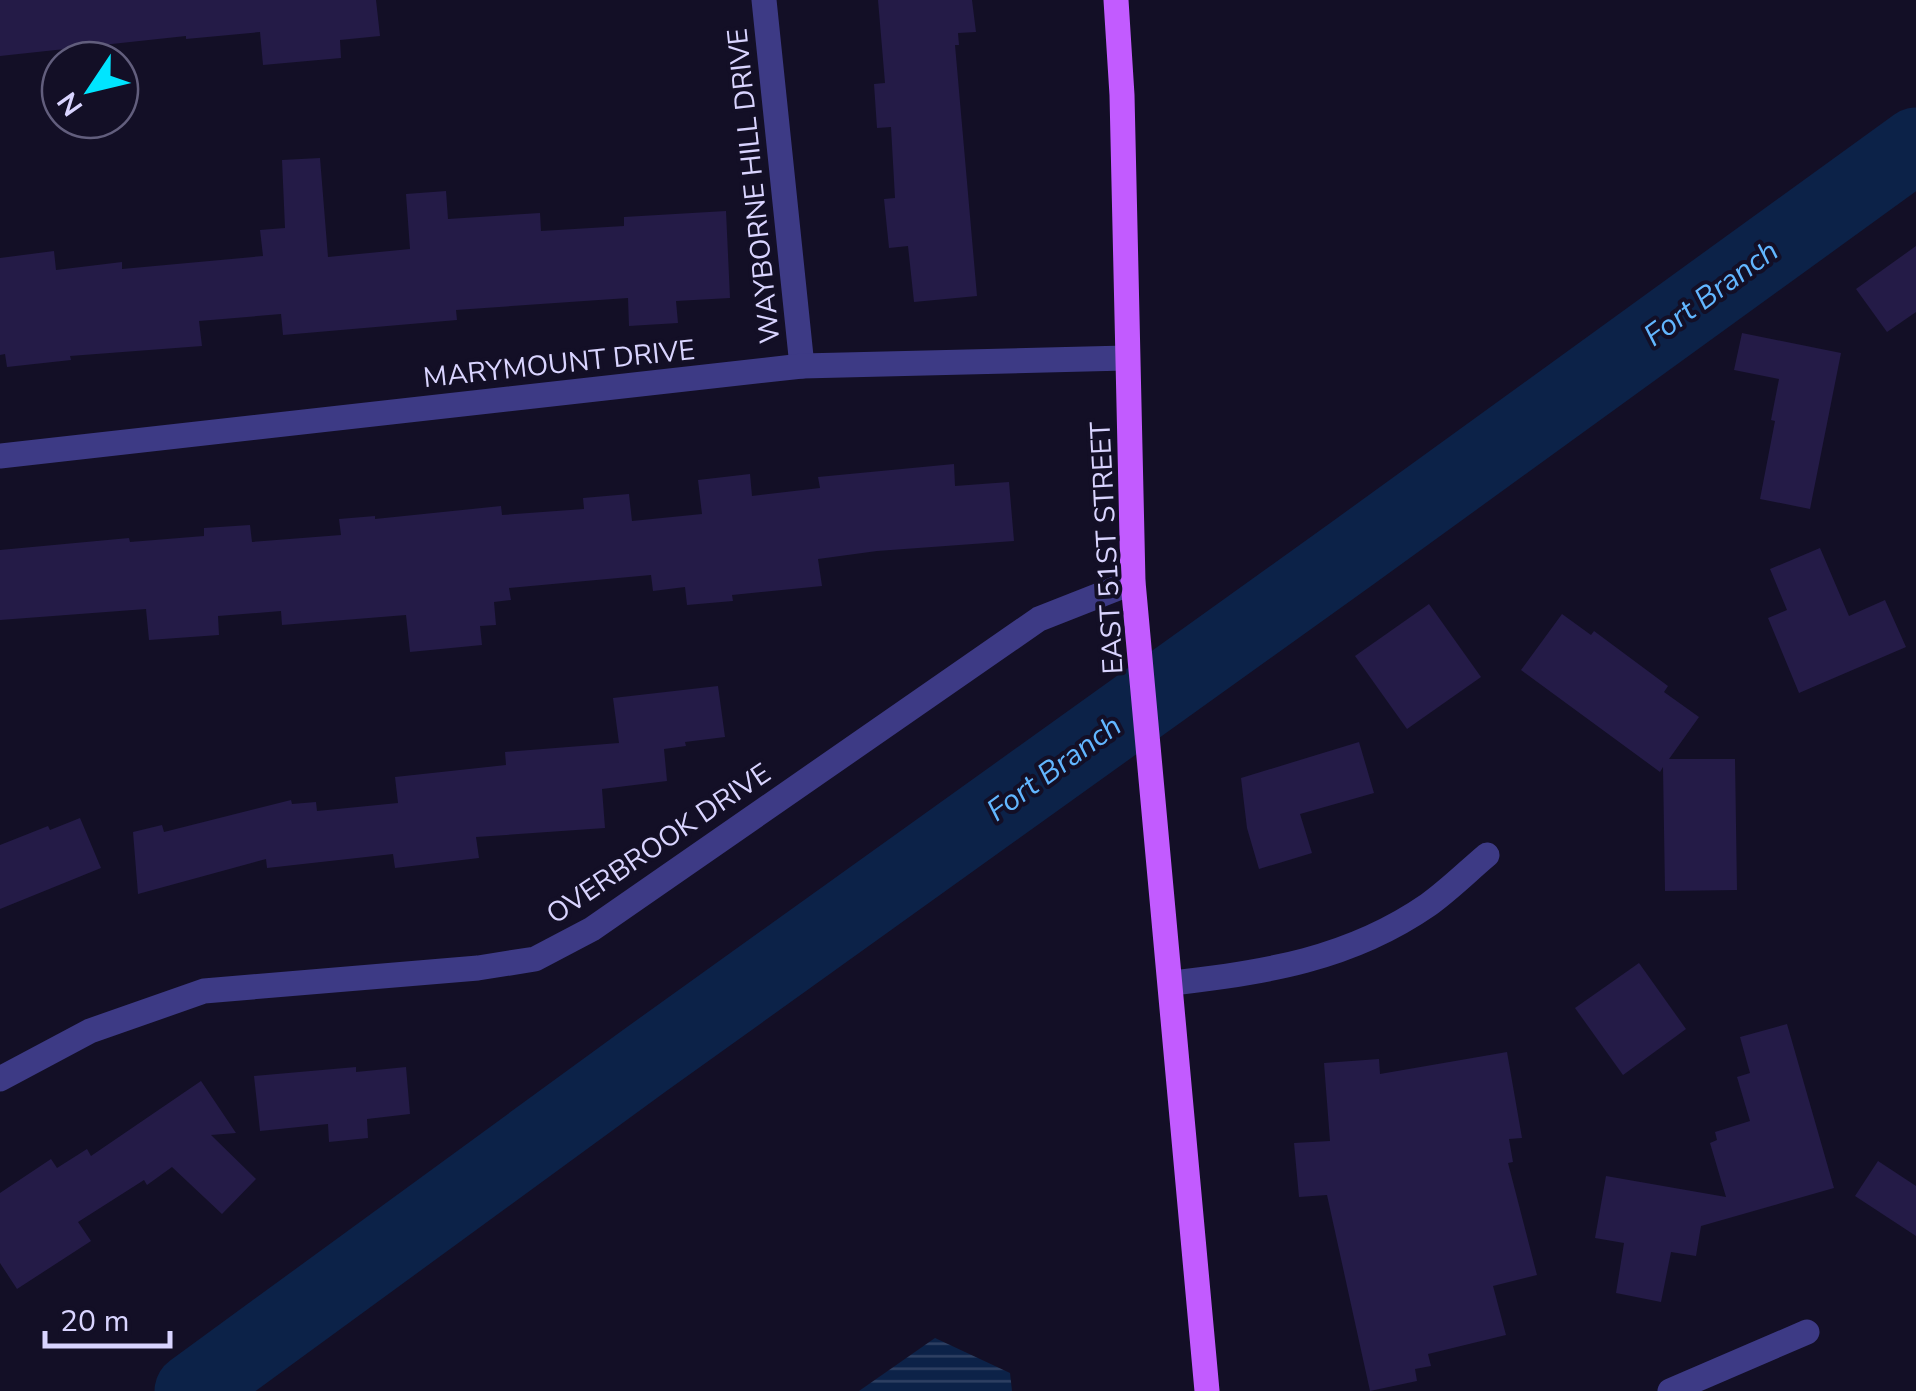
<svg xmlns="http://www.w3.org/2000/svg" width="1916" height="1391" font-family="'Nunito Sans',sans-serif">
	<defs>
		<pattern id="water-rules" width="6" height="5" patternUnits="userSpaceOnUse" patternTransform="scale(2.5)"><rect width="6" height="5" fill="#0c2248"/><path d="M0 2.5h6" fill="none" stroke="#2f4163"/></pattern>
	</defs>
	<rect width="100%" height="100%" fill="#130f26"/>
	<path fill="url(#water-rules)" d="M935 1338 1010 1373 1012 1391H859Z"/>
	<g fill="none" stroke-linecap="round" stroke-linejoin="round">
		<path stroke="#0c2248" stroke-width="75" d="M192 1391 644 1061 1350 555 1916 145"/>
	</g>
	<g fill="#241b47">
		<path d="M0 0H376L380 36 340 40 341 58 263 65 260 32 186 39V36L0 56Z"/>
		<path d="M878 0H972L976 32 958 33 959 45H955L977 296 914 302 908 246 889 248 884 199 895 198 891 127 877 128 874 84 885 83Z"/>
		<path d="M320 158 328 257 410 249 406 194 446 191 448 219 540 213 541 231 624 226V217L726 211 730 298 676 301 678 323 629 326 628 298 456 310 457 320 283 335 281 314 199 321 202 346 70 356 71 360 7 367 5 354 0 355V258L54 251 56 270 122 262V269L263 256 260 230 285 228 282 160Z"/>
		<path d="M1916 246V312L1887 332 1856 289Z"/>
		<path d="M1742 333 1841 353 1810 509 1760 499 1775 421 1771 420 1779 379 1734 370Z"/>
		<path d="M954 464 955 486 1009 482 1014 541 877 551 818 559 822 586 732 595 733 601 687 605 685 587 653 591 651 575 509 588 511 600 494 602 496 625 480 626 482 645 410 652 406 615 282 625 281 611 218 616 219 635 149 640 146 609 0 620V550L129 538 130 542 204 536V528L250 525 252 542 341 535 339 519 375 516V519L501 506 502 515 584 509 583 498 629 494 632 521 702 514 698 480 750 474 752 496 820 488 818 477Z"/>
		<path d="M1820 548 1849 616 1885 600 1906 647 1799 693 1768 618 1787 610 1770 569Z"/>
		<path d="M1429 604 1481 677 1407 729 1355 656Z"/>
		<path d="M1562 614 1591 635 1594 631 1668 686 1664 692 1699 717 1669 759H1735L1737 890 1665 891 1663 767 1660 772 1521 670Z"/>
		<path d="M718 686 725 737 685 742 686 746 664 749 667 781 602 789 605 828 476 837 479 858 395 868 393 854 267 868 266 859 138 894 133 832 162 825 164 832 291 800 292 804 316 802 317 811 398 803 395 777 506 765 505 752 619 743 613 698Z"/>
		<path d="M1359 742 1374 793 1300 814 1312 853 1259 869 1247 828 1241 778Z"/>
		<path d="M80 818 101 868 0 909V845L48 826 50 830Z"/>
		<path d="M1639 963 1686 1029 1623 1075 1575 1008Z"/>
		<path d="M1787 1024 1834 1188 1701 1226 1696 1256 1671 1252 1661 1302 1616 1293 1624 1243 1595 1238 1606 1176 1726 1197 1710 1143 1717 1140 1715 1132 1750 1121 1737 1077 1750 1073 1740 1037Z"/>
		<path d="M1507 1052 1522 1138 1509 1139 1513 1162 1508 1163 1537 1275 1493 1286 1506 1335 1428 1354 1431 1366 1415 1369 1417 1381 1370 1391 1327 1195 1299 1197 1294 1143 1330 1141 1324 1063 1379 1059 1380 1074Z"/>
		<path d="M356 1067V1072L406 1067 410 1114 367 1119 368 1138 329 1142 328 1124 260 1131 254 1076Z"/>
		<path d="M201 1081 236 1133 211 1135 256 1179 222 1214 172 1167 147 1185 144 1180 78 1222 91 1241 17 1289 0 1263V1193L51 1159 57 1168 87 1149 91 1156Z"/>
		<path d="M1878 1161 1916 1186V1236L1855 1196Z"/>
	</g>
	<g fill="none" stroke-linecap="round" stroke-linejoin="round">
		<g stroke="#3d3a85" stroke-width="25">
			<path d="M764 0 802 366"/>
			<path d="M0 456 802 366 1126 358"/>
			<path d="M1171 983C1264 973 1350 959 1428 905 1449 890 1468 871 1487 855"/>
			<path d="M0 1079 90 1031 204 991 478 968 535 959 592 929 1039 619 1133 582"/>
			<path d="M1670 1391 1807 1332"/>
		</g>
		<path stroke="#c25bff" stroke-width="25" d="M1116 0 1122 95 1133 582 1207 1391"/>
	</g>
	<g text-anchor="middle" stroke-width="8" stroke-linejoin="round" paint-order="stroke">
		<g font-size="28" fill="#d9d4ff" stroke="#130f26">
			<text transform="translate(753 186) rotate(-96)" y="10">WAYBORNE HILL DRIVE</text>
			<text transform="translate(559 363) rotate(-6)" y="10">MARYMOUNT DRIVE</text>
			<text transform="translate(1106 548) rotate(-93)" y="10">EAST 51ST STREET</text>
			<text transform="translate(658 843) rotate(-34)" y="10">OVERBROOK DRIVE</text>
		</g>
		<g font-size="30" font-style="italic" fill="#62b6ff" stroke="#130f26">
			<text transform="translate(1711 293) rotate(-36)" y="10">Fort Branch</text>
			<text transform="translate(1054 768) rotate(-36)" y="10">Fort Branch</text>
		</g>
	</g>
	<g transform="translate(90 90) rotate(235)"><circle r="48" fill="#130f26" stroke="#625e7d" stroke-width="2.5"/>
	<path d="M0-8L18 38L0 25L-18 38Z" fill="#00e5ff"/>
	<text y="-15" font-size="28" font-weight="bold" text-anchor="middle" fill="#d9d4ff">N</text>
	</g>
	<path d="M45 1331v15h125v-15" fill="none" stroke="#d9d4ff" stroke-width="5"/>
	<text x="60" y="1331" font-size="30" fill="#d9d4ff" stroke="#130f26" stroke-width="8" paint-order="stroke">20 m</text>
</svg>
